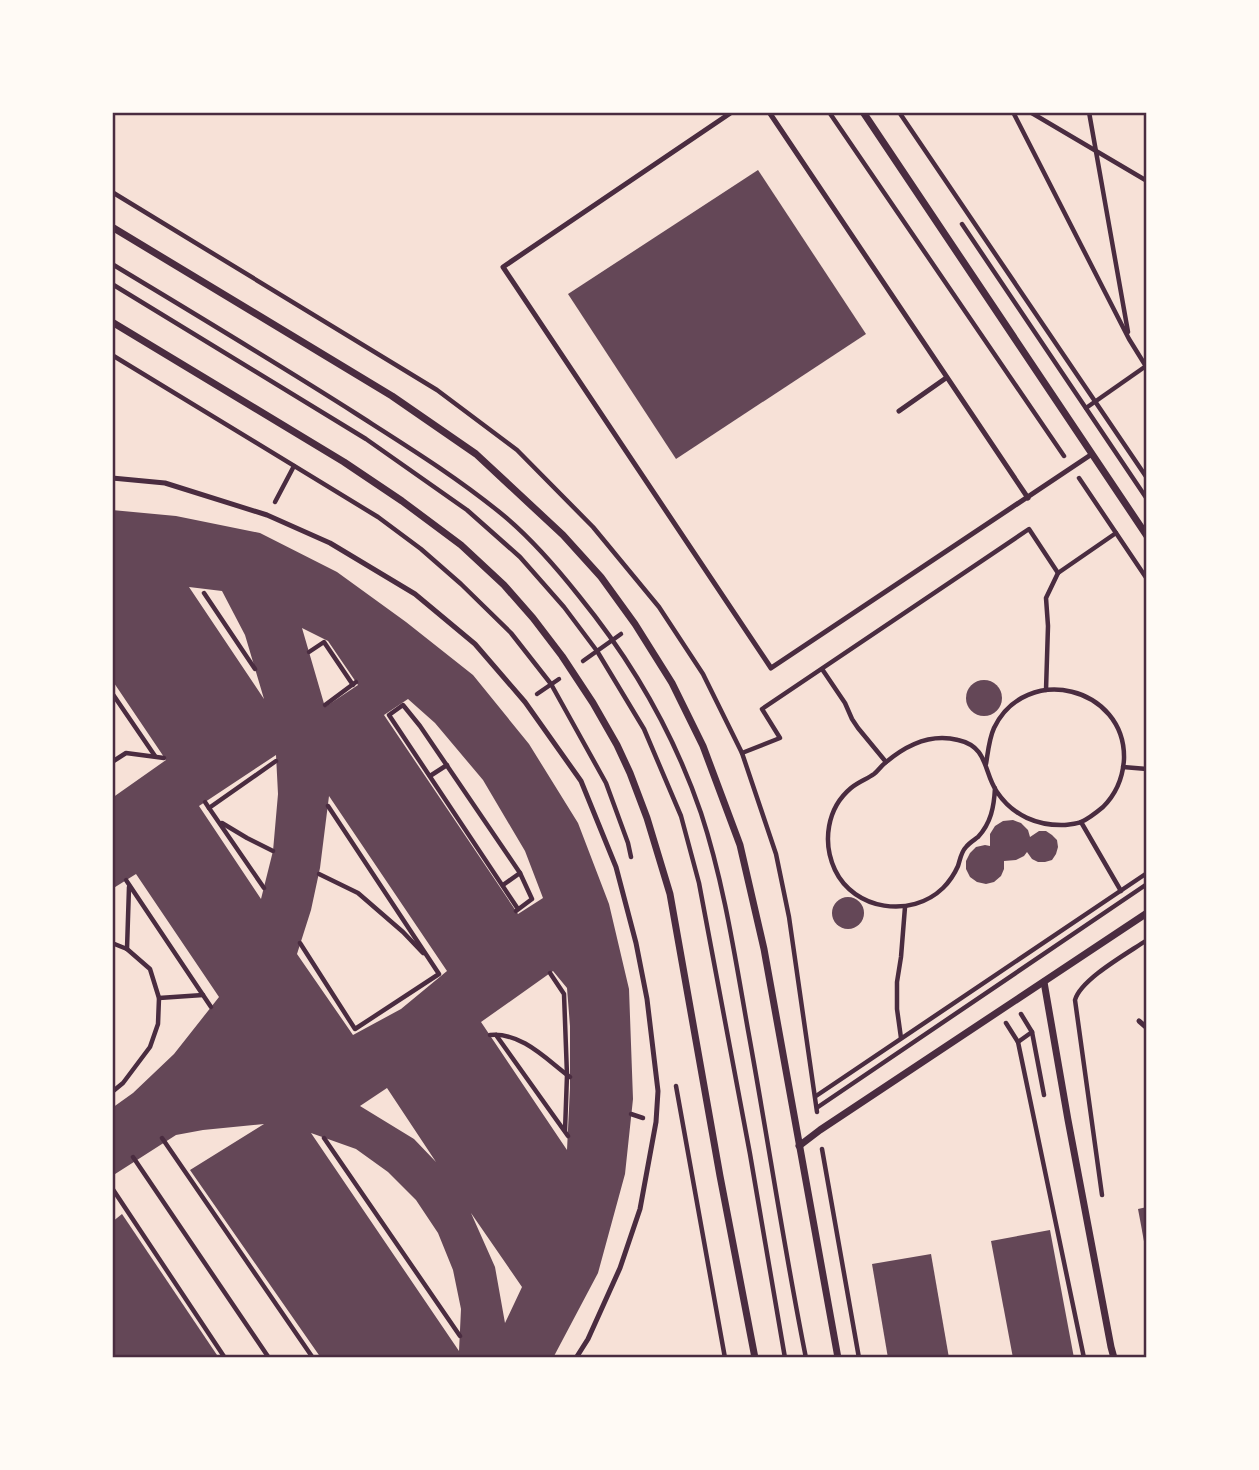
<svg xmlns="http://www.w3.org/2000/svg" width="1259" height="1470" font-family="Lora,serif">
	<rect width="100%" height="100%" fill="#f7e1d7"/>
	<g fill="#644757" fill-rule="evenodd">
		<path d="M758 170 866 334 676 459 568 294Z"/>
		<path d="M112 510 176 516 260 533 337 572 406 622 473 675 529 744 578 823 609 904 629 989 633 1099 625 1174 598 1273 553 1358H321L190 1170 264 1124 203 1130 176 1135 112 1176V1108L133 1093 174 1054 219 997 136 874 112 889V798L166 760 112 680ZM189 587 222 591 245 635 264 699ZM302 628 328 641 358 685 325 707ZM408 699 435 723 483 780 525 851 543 898 518 914 384 715ZM276 755 278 794 273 851 261 899 199 806ZM329 796 447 971 401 1009 353 1035 297 954 311 910 320 868ZM553 971 567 988 570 1026V1088L567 1150 481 1022ZM387 1088 436 1162 414 1139 360 1106ZM311 1133 356 1149 388 1172 416 1200 438 1233 453 1270 461 1309 459 1351ZM471 1213 522 1287 505 1323 495 1267Z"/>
		<circle cx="984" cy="698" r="18"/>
		<path d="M1013 820 1021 823 1028 830 1030 837 1039 831H1046L1052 835 1057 840 1058 847 1056 854 1052 860 1045 862H1038L1032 859 1027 852 1024 856 1016 860 1004 861V869L1001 876 994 882 986 884 977 882 970 877 966 869V861L970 853 976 847 985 845 990 846V834L995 826 1003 821Z"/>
		<circle cx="848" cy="913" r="16"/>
		<path d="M1147 1207V1252H1146L1138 1209Z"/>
		<path d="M122 1214 219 1358H112V1222Z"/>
		<path d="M1050 1230 1074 1358H1013L991 1241Z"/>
		<path d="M931 1254 949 1358H888L872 1264Z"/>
	</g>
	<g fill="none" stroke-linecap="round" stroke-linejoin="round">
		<g stroke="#4a2c40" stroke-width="4.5">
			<path d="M829 112 1064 456"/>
			<path d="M899 112 1147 478"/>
			<path d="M1013 112 1129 339 1147 368"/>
			<path d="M1030 112 1147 181"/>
			<path d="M1089 112 1128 332"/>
			<path d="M112 192 437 390 517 450 593 527 659 607 703 674 742 753 776 854 789 917 817 1112"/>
			<path d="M962 224 1147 499"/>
			<path d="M112 264C193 313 275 362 355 413 405 445 457 477 503 515 532 539 556 567 579 596 632 661 674 734 701 813 724 883 735 957 748 1030 768 1139 784 1249 806 1358"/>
			<path d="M112 284 366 439 467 510 520 557 564 607 597 651 644 729 681 816 699 883 750 1154 785 1358"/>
			<path d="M112 355 378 517 421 549 461 584 511 633 551 684 606 783 628 843 631 857"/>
			<path d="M1086 408 1146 366"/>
			<path d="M1079 478 1147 579"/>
			<path d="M275 502 294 466"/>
			<path d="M204 593 255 669"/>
			<path d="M309 652 324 642 353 685"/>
			<path d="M583 661 621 634"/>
			<path d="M822 669 845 703 852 719 858 728 886 762"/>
			<path d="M1046 690 1048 626 1046 598 1058 573 1116 533"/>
			<path d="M112 693 155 756"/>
			<path d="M537 694 559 679"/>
			<path d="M325 705 356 682"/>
			<path d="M742 753 780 738 762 709 1029 529 1058 573"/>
			<path d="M112 762 126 753 164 758"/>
			<path d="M986 764C988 752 989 739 994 728 1026 662 1126 687 1124 759 1123 777 1116 794 1103 807 1097 812 1088 819 1081 822 1077 824 1070 824 1065 825 1038 826 1013 816 997 792 983 772 989 747 958 740 931 733 906 745 885 763 881 766 878 771 874 774 867 779 858 782 851 788 827 808 822 842 835 870 854 910 911 919 943 888 949 882 954 875 958 866 960 860 961 852 966 847 969 843 974 840 978 837 991 823 994 807 995 788"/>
			<path d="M1123 767 1147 769"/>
			<path d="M430 776 447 765"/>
			<path d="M205 802 209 808"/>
			<path d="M1081 822 1121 891"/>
			<path d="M222 823 247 838 273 851"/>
			<path d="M319 874 358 893 403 932 423 953"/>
			<path d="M126 880 211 1007"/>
			<path d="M503 885 520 873"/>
			<path d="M264 888 209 808 276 761"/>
			<path d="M516 911 532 899 520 873 420 726 403 705 389 715 518 909"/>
			<path d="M112 943 127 949 150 969 159 998 158 1024 150 1047 123 1083 112 1092"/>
			<path d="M300 943 355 1029 439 974 328 806"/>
			<path d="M127 949 129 887"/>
			<path d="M550 973 564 994 567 1075 565 1131"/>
			<path d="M159 998 203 995"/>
			<path d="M1021 1014 1032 1032 1044 1095"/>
			<path d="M1006 1023 1018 1042 1084 1358"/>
			<path d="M490 1035C522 1032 547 1060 570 1077"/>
			<path d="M496 1035 568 1136"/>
			<path d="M901 1038 897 1009V982L901 957 905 907"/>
			<path d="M1018 1042 1032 1032"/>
			<path d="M676 1086 725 1358"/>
			<path d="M816 1096 1147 873"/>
			<path d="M818 1107 1147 884"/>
			<path d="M631 1114 643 1118"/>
			<path d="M162 1138 313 1358"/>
			<path d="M324 1138 460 1336"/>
			<path d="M822 1149 859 1358"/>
			<path d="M133 1157 269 1358"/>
			<path d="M112 1188 225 1358"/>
			<path d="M1102 1195 1075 1000C1081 979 1128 953 1147 940"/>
		</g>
		<g stroke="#4a2c40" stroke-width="5">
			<path d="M732 112 503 267 771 668 1092 454"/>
			<path d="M769 112 1028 498"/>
			<path d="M899 411 946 378"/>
			<path d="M112 478 165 483 267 515 330 543 415 594 475 644 525 702 581 781 616 867 636 943 647 999 658 1091 656 1122 640 1209 620 1268 588 1339 576 1358"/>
			<path d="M1139 1021 1147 1028"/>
		</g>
		<g stroke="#4a2c40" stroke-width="7">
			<path d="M863 112 1147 536"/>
			<path d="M112 227 392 396 476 454 563 535 601 577 635 624 672 683 703 746 740 845 764 949 838 1358"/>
			<path d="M112 322 344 462 402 501 461 545 504 585 533 618 562 656 593 703 617 745 630 773 647 818 670 894 720 1176 755 1358"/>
			<path d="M1044 982 1068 1120 1111 1347 1114 1358"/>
			<path d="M799 1146 820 1130 1147 913"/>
		</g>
	</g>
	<rect width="1259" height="1470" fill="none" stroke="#fffaf5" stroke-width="228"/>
	<rect x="114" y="114" width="1031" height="1242" fill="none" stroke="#4a2c40" stroke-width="2.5"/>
</svg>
